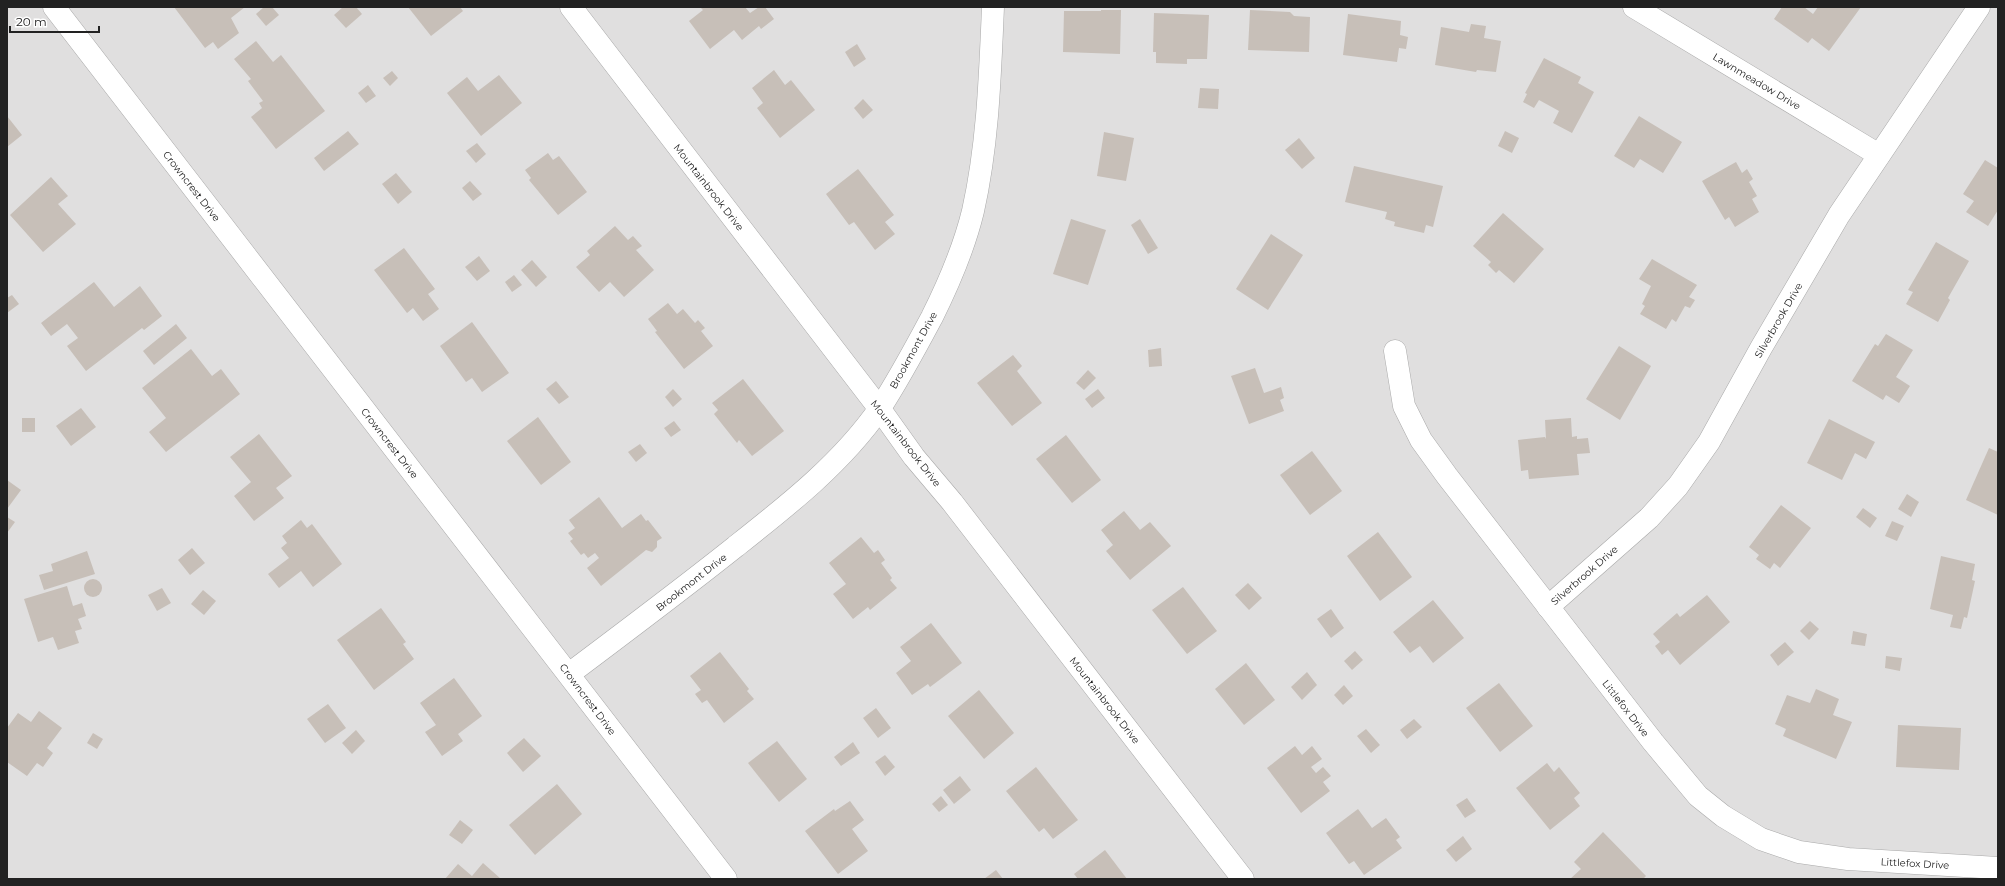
<svg xmlns="http://www.w3.org/2000/svg" width="2005" height="886" font-family="Montserrat,sans-serif">
	<rect width="100%" height="100%" fill="#f2efe9"/>
	<rect fill="#e0dfdf" x="7" y="7" width="1991" height="872"/>
	<g fill="#c7bfb8">
		<path d="M174 7H245L231 18 239 33 218 49 213 42 205 48Z"/>
		<path d="M264 7H272L279 15 266 26 256 14Z"/>
		<path d="M343 7H356L362 14 346 28 334 15Z"/>
		<path d="M408 7H460L463 11 431 36Z"/>
		<path d="M700 7H745L750 13 759 7H765L774 19 761 29 759 26 742 40 734 30 710 49 689 21 703 10Z"/>
		<path d="M1782 7H1804L1813 14 1818 7H1861L1829 51 1812 38 1808 43 1774 19Z"/>
		<path d="M1101 10H1121L1120 54 1063 52 1064 11H1101Z"/>
		<path d="M1250 10 1290 12 1294 16 1310 17 1309 52 1248 50Z"/>
		<path d="M1154 13 1209 15 1207 59H1187V64L1156 63V52H1153Z"/>
		<path d="M1348 14 1401 21 1400 35 1408 37 1406 49 1399 48 1397 62 1343 55Z"/>
		<path d="M1471 24 1486 26 1484 38 1501 41 1496 72 1477 70 1476 72 1435 65 1441 27 1469 32Z"/>
		<path d="M256 41 273 62 281 55 325 111 276 149 251 117 262 108 259 103 263 101 248 81 251 79 234 59Z"/>
		<path d="M857 44 866 59 854 67 845 52Z"/>
		<path d="M1544 58 1581 77 1578 83 1594 92 1572 133 1553 123 1559 111 1539 100 1534 108 1523 102 1527 94 1525 93Z"/>
		<path d="M774 70 785 85 791 80 815 110 780 138 757 108 763 103 752 88Z"/>
		<path d="M392 71 398 78 390 86 383 78Z"/>
		<path d="M499 75 522 103 481 136 447 93 467 77 478 91Z"/>
		<path d="M368 85 376 96 366 103 358 93Z"/>
		<path d="M1200 88 1219 89 1218 109 1198 108Z"/>
		<path d="M863 99 873 110 863 119 854 108Z"/>
		<path d="M7 116 22 135 7 147Z"/>
		<path d="M1639 116 1682 142 1663 173 1640 159 1634 168 1614 156Z"/>
		<path d="M348 131 359 144 324 171 314 158Z"/>
		<path d="M1505 131 1519 138 1512 153 1498 146Z"/>
		<path d="M1104 132 1134 138 1126 181 1097 176Z"/>
		<path d="M1299 138 1315 158 1302 169 1285 150Z"/>
		<path d="M477 143 486 154 476 163 466 151Z"/>
		<path d="M548 153 553 160 559 156 587 192 558 215 529 180 531 178 525 170Z"/>
		<path d="M1985 160 1998 168V210L1988 226 1966 212 1974 201 1963 194Z"/>
		<path d="M1736 162 1742 173 1747 169 1753 179 1749 182 1757 196 1752 199 1759 212 1735 227 1729 217 1725 220 1702 181Z"/>
		<path d="M1354 166 1443 186 1433 227 1426 225 1424 233 1394 226 1395 222 1385 219 1387 212 1345 202Z"/>
		<path d="M858 169 894 215 885 222 895 234 875 250 854 222 849 225 826 194Z"/>
		<path d="M396 173 412 192 398 204 382 184Z"/>
		<path d="M51 177 68 196 58 204 76 224 43 252 10 215Z"/>
		<path d="M470 181 482 194 473 201 462 188Z"/>
		<path d="M1503 213 1544 249 1514 283 1499 270 1496 273 1488 265 1491 262 1473 246Z"/>
		<path d="M1071 219 1106 230 1088 285 1053 274Z"/>
		<path d="M1140 219 1158 248 1148 254 1131 225Z"/>
		<path d="M615 226 628 240 633 236 642 246 636 250 654 270 624 297 610 282 599 292 576 267 590 255 587 251Z"/>
		<path d="M1271 234 1303 255 1268 310 1236 289Z"/>
		<path d="M1936 242 1969 261 1948 298 1950 300 1938 322 1906 304 1913 292 1908 290Z"/>
		<path d="M404 248 435 289 428 294 439 309 423 321 413 308 407 313 374 270Z"/>
		<path d="M479 256 490 271 477 281 465 267Z"/>
		<path d="M1652 259 1697 285 1689 297 1695 300 1690 308 1685 306 1676 322 1672 319 1666 329 1640 314 1645 306 1642 304 1651 286 1639 279Z"/>
		<path d="M532 260 547 277 536 287 521 270Z"/>
		<path d="M514 275 522 285 512 292 505 282Z"/>
		<path d="M94 282 114 307 140 286 162 316 144 330 142 328 86 371 67 346 78 338 67 324 51 336 41 323Z"/>
		<path d="M12 295 19 304 7 313V298Z"/>
		<path d="M668 303 677 314 683 309 695 323 698 320 705 328 701 331 713 346 684 369 655 332 657 331 648 319Z"/>
		<path d="M472 322 509 373 482 392 472 378 466 382 440 346Z"/>
		<path d="M176 324 187 338 154 365 143 351Z"/>
		<path d="M1886 334 1913 350 1896 377 1910 386 1899 403 1886 395 1883 400 1852 381 1875 344 1878 346Z"/>
		<path d="M1619 346 1651 366 1620 420 1586 399Z"/>
		<path d="M1161 348 1162 366 1149 367 1148 350Z"/>
		<path d="M191 349 212 376 221 369 240 394 166 452 149 432 166 418 142 388Z"/>
		<path d="M1013 355 1022 366 1017 371 1042 403 1012 426 977 383Z"/>
		<path d="M1255 368 1264 393 1281 387 1284 398 1280 400 1284 411 1249 424 1231 376Z"/>
		<path d="M1088 370 1096 378 1084 390 1076 383Z"/>
		<path d="M743 379 784 431 752 456 739 440 737 443 714 414 718 410 712 403Z"/>
		<path d="M556 381 569 397 559 404 546 389Z"/>
		<path d="M673 389 682 399 673 407 665 397Z"/>
		<path d="M1098 389 1105 398 1092 408 1085 399Z"/>
		<path d="M81 408 96 427 71 446 56 426Z"/>
		<path d="M538 417 571 462 541 485 507 441Z"/>
		<rect x="22" y="418" width="13" height="14"/>
		<path d="M1571 418 1572 437 1577 436V439L1588 438 1590 453 1577 454 1579 475 1529 479 1528 470 1521 471 1518 440 1545 437 1546 439 1545 420Z"/>
		<path d="M1829 419 1875 442 1866 459 1855 453 1842 480 1807 463Z"/>
		<path d="M674 421 681 430 671 437 664 428Z"/>
		<path d="M259 434 292 476 276 488 284 498 254 521 234 496 251 482 230 457Z"/>
		<path d="M1066 435 1101 480 1072 503 1036 459Z"/>
		<path d="M640 444 647 453 636 462 628 452Z"/>
		<path d="M1989 448 1998 452V515L1966 500Z"/>
		<path d="M1312 451 1342 491 1310 515 1280 475Z"/>
		<path d="M7 480 21 490 7 509Z"/>
		<path d="M1907 494 1919 502 1911 517 1898 509Z"/>
		<path d="M599 497 622 528 641 514 646 521 648 520 662 538 657 541V547L652 552 646 550 601 586 587 568 599 558 595 553 588 558 584 553 581 555 570 541 573 539 568 533 575 528 569 520Z"/>
		<path d="M1781 505 1811 528 1780 568 1774 563 1770 569 1756 559 1759 555 1749 547Z"/>
		<path d="M1863 508 1877 518 1870 528 1856 517Z"/>
		<path d="M1124 511 1140 530 1150 522 1171 546 1130 580 1106 551 1113 545 1101 530Z"/>
		<path d="M7 517 15 522 7 533Z"/>
		<path d="M301 520 307 528 312 524 342 564 313 587 301 571 279 588 268 574 289 558 281 548 287 543 282 536Z"/>
		<path d="M1892 521 1904 526 1897 541 1885 536Z"/>
		<path d="M1378 532 1412 577 1380 601 1347 556Z"/>
		<path d="M861 537 874 553 878 550 885 560 881 563 892 578 890 580 897 588 870 610 868 607 853 619 833 594 846 584 829 563Z"/>
		<path d="M192 548 205 563 190 575 178 560Z"/>
		<path d="M87 551 95 574 44 590 39 575 53 571 51 564Z"/>
		<path d="M1941 556 1975 564 1972 580 1975 581 1967 618 1964 617 1961 629 1950 627 1953 615 1930 609Z"/>
		<circle cx="93" cy="588" r="9"/>
		<path d="M1248 583 1262 598 1249 610 1235 595Z"/>
		<path d="M67 586 73 606 82 603 86 616 78 619 82 629 75 631 79 643 58 650 53 637 38 642 24 599Z"/>
		<path d="M1183 587 1217 631 1187 654 1152 610Z"/>
		<path d="M162 588 171 603 157 611 148 595Z"/>
		<path d="M203 590 216 601 204 615 191 604Z"/>
		<path d="M1707 595 1730 622 1680 665 1668 650 1662 655 1655 646 1660 642 1653 634 1677 613 1680 617Z"/>
		<path d="M1433 600 1464 638 1433 663 1420 646 1410 653 1393 632Z"/>
		<path d="M381 608 406 642 403 644 414 659 374 690 337 640Z"/>
		<path d="M1331 609 1344 628 1331 638 1317 619Z"/>
		<path d="M1810 621 1819 629 1809 640 1800 631Z"/>
		<path d="M931 623 962 663 930 687 928 684 912 695 896 673 911 661 900 647Z"/>
		<path d="M1853 631 1867 634 1865 646 1851 644Z"/>
		<path d="M1785 642 1794 652 1778 666 1770 655Z"/>
		<path d="M1355 651 1363 660 1352 670 1344 661Z"/>
		<path d="M720 652 749 689 747 691 754 699 724 723 707 700 702 703 695 694 701 690 690 676Z"/>
		<path d="M1886 656 1902 658 1900 671 1885 668Z"/>
		<path d="M1246 663 1275 700 1244 725 1215 689Z"/>
		<path d="M1307 672 1317 685 1302 700 1291 687Z"/>
		<path d="M454 678 482 716 458 734 463 741 442 756 425 732 436 725 420 703Z"/>
		<path d="M1499 683 1533 726 1500 752 1466 708Z"/>
		<path d="M1344 685 1353 696 1343 705 1334 695Z"/>
		<path d="M1816 689 1839 699 1833 715 1852 722 1836 759 1783 736 1786 729 1775 724 1787 695 1810 703Z"/>
		<path d="M979 690 1014 733 984 759 948 716Z"/>
		<path d="M328 704 346 728 325 743 307 719Z"/>
		<path d="M876 708 891 728 878 738 863 718Z"/>
		<path d="M39 711 62 728 47 748 53 753 43 767 37 763 27 776 7 762V728L18 713 31 722Z"/>
		<path d="M1414 719 1422 727 1407 739 1400 730Z"/>
		<path d="M1898 725 1961 728 1959 770 1896 767Z"/>
		<path d="M1366 729 1380 745 1371 753 1357 736Z"/>
		<path d="M356 730 365 741 352 754 342 743Z"/>
		<path d="M93 733 103 739 97 749 87 743Z"/>
		<path d="M524 738 541 756 523 772 507 753Z"/>
		<path d="M777 741 807 779 779 802 748 763Z"/>
		<path d="M853 742 860 753 841 766 834 757Z"/>
		<path d="M1295 746 1302 755 1312 746 1322 759 1311 767 1316 773 1323 767 1331 776 1323 782 1330 791 1301 813 1267 768Z"/>
		<path d="M885 755 895 767 885 776 875 762Z"/>
		<path d="M1547 763 1554 772 1559 767 1580 793 1574 798 1580 806 1550 830 1516 788Z"/>
		<path d="M1036 767 1078 820 1053 839 1044 828 1039 832 1006 791Z"/>
		<path d="M960 776 971 790 954 804 943 790Z"/>
		<path d="M557 784 582 814 535 855 509 825Z"/>
		<path d="M941 796 948 805 939 812 932 804Z"/>
		<path d="M1467 798 1476 811 1465 818 1456 805Z"/>
		<path d="M850 801 864 820 852 829 868 851 838 874 805 831 834 809 835 811Z"/>
		<path d="M1358 809 1372 828 1386 818 1400 837 1396 840 1402 848 1364 875 1354 861 1349 864 1326 833Z"/>
		<path d="M460 820 473 830 462 844 449 835Z"/>
		<path d="M1603 832 1646 876 1643 879H1570L1581 869 1574 862Z"/>
		<path d="M1463 836 1472 849 1456 862 1446 850Z"/>
		<path d="M1105 850 1127 879H1078L1074 874Z"/>
		<path d="M483 863 501 879H445L458 864 472 876Z"/>
		<path d="M996 870 1003 879H984Z"/>
	</g>
	<g fill="none" stroke-linecap="round" stroke-linejoin="round">
		<defs>
			<g id="minor">
				<path d="M54 7 726 879"/>
				<path d="M571 7 879 408 914 457 952 502 1243 879"/>
				<path d="M1634 7 1879 155"/>
				<path d="M1395 351 1404 406 1421 440 1447 476 1653 742 1698 796 1723 816 1761 839 1799 852 1848 859 1998 868"/>
				<path d="M1548 607 1649 518 1678 486 1709 442 1761 348 1839 215 1979 7"/>
				<path d="M569 674C625 632 681 590 735 547 787 506 842 463 880 408 899 379 916 347 932 317 949 283 964 248 973 211 988 144 990 76 993 7"/>
			</g>
		</defs>
		<use href="#minor" stroke="#a9a9a9" stroke-width="23"/>
		<use href="#minor" stroke="#fff" stroke-width="22"/>
	</g>
	<g text-anchor="middle" stroke-width="3.5" stroke-linejoin="round" paint-order="stroke">
		<g font-size="10" fill="#222" stroke="#fff">
			<text transform="translate(1757 81) rotate(31)" y="4">Lawnmeadow Drive</text>
			<text transform="translate(192 186) rotate(52)" y="4">Crowncrest Drive</text>
			<text transform="translate(709 187) rotate(52)" y="4">Mountainbrook Drive</text>
			<text transform="translate(1778 320) rotate(-60)" y="4">Silverbrook Drive</text>
			<text transform="translate(913 350) rotate(-61)" y="4">Brookmont Drive</text>
			<text transform="translate(390 443) rotate(52)" y="4">Crowncrest Drive</text>
			<text transform="translate(906 443) rotate(52)" y="4">Mountainbrook Drive</text>
			<text transform="translate(1584 575) rotate(-41)" y="4">Silverbrook Drive</text>
			<text transform="translate(691 582) rotate(-38)" y="4">Brookmont Drive</text>
			<text transform="translate(588 699) rotate(53)" y="4">Crowncrest Drive</text>
			<text transform="translate(1105 700) rotate(52)" y="4">Mountainbrook Drive</text>
			<text transform="translate(1626 708) rotate(52)" y="4">Littlefox Drive</text>
			<text transform="translate(1915 863) rotate(3)" y="4">Littlefox Drive</text>
		</g>
	</g>
	<rect width="2005" height="886" fill="none" stroke="#222222" stroke-width="16"/>
	<path d="M10 26v6h89v-6" fill="none" stroke="#222222" stroke-width="2"/>
	<text x="16" y="26" font-size="12" fill="#222222" stroke="#ffffff" stroke-width="3" paint-order="stroke">20 m</text>
</svg>
